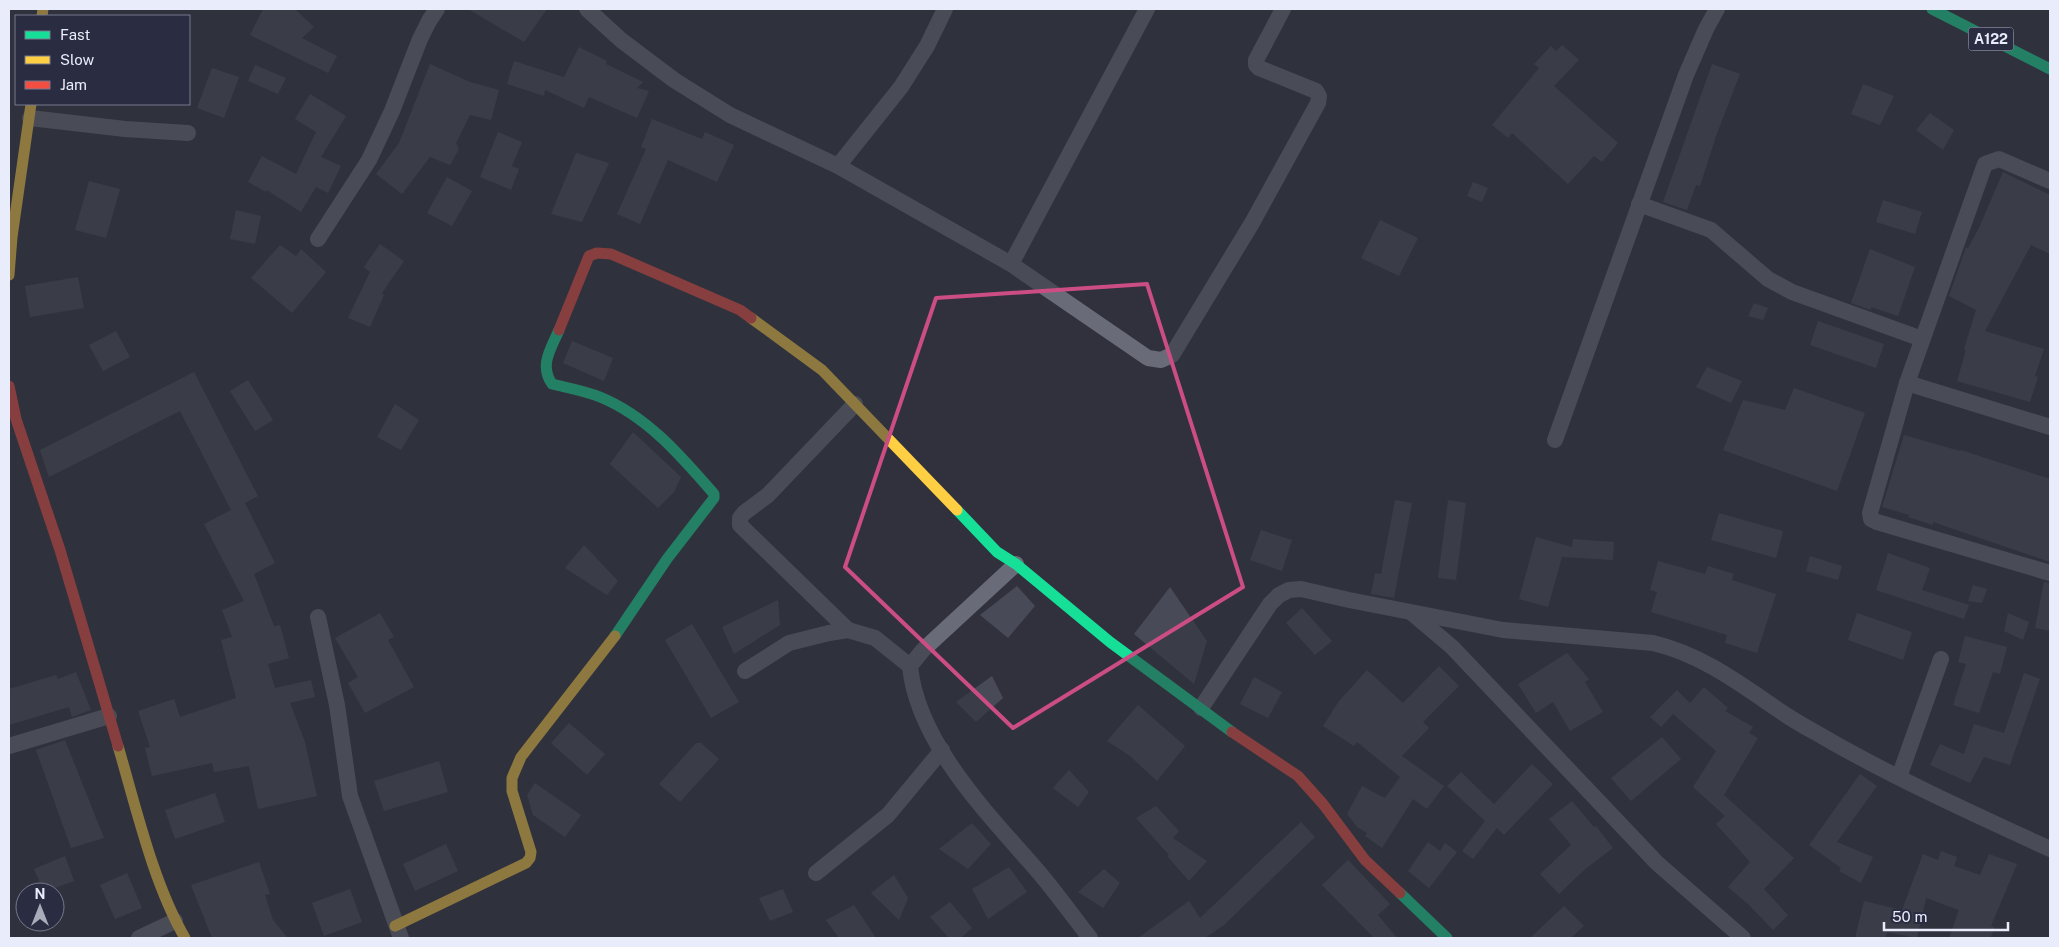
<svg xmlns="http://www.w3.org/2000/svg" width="2059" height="947" font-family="'Public Sans',sans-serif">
	<rect width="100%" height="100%" fill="#30313c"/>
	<g fill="#484a58">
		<path d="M263 9H295L314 27 302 38 337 56 328 73 250 35Z"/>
		<path d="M468 9H547L524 42Z"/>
		<path d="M1562 45 1579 60 1554 86 1618 143 1602 162 1594 156 1568 184 1512 133 1508 138 1492 125 1539 68 1534 64 1551 46 1556 51Z"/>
		<path d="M579 47 607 61 606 64 643 82 637 88 649 91 637 118 589 97 584 108 545 90 544 96 507 84 514 61 564 77Z"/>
		<path d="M430 64 470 82 499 90 491 120 470 115 456 143 459 149 450 165 430 157 402 194 376 174 399 143Z"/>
		<path d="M1712 64 1740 74 1716 136 1700 186 1696 185 1687 210 1663 202Z"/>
		<path d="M255 65 286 78 278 94 248 81Z"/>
		<path d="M212 68 239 77 224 118 197 108Z"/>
		<path d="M1863 84 1894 96 1880 125 1851 114Z"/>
		<path d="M310 94 346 116 321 157 341 166 328 193 316 187 301 212 267 190 266 192 248 182 262 156 296 174 316 132 295 119Z"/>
		<path d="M1930 113 1954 130 1943 150 1916 130Z"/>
		<path d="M652 119 702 139 705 132 734 145 717 182 668 160 640 224 617 214 646 149 641 147Z"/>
		<path d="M498 132 522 142 512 166 519 169 511 190 480 177Z"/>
		<path d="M576 153 609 163 582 222 551 214Z"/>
		<path d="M2003 172 2050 195V254L2031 245 1985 331 2044 349 2035 376 2038 377 2030 402 1957 381 1966 350 1964 349 1976 310 1949 296 1966 247 1968 248 1979 228Z"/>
		<path d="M447 177 472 191 452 226 427 213Z"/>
		<path d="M89 181 120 189 106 238 75 230Z"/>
		<path d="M1473 182 1488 188 1482 202 1467 196Z"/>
		<path d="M1883 200 1922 212 1915 234 1876 222Z"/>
		<path d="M236 210 261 216 255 244 230 239Z"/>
		<path d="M1380 220 1418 238 1399 276 1361 258Z"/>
		<path d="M380 244 404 261 382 293 384 295 370 327 348 318 370 272 364 267Z"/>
		<path d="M280 245 296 256 301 249 326 272 292 313 251 278Z"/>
		<path d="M1870 249 1915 267 1898 316 1871 307V310L1851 303Z"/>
		<path d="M78 277 84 308 30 317 25 286Z"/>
		<path d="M1754 303 1768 308 1763 320 1748 316Z"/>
		<path d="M1818 321 1884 344 1876 368 1810 345Z"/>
		<path d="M116 331 130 357 103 371 89 345Z"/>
		<path d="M572 341 613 358 604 381 563 363Z"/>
		<path d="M1707 367 1742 381 1731 403 1696 387Z"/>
		<path d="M194 372 258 496 245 503 275 563 254 574 274 626 280 625 289 658 268 664 275 688 311 680 315 697 290 703 305 742 317 796 258 809 249 766 214 772 212 763 152 776 145 748 150 747 138 711 174 699 180 717 236 698 221 640 232 637 222 610 244 601 204 524 231 510 180 411 49 477 40 450Z"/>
		<path d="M248 380 273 420 255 431 230 391Z"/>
		<path d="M1794 388 1865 413 1837 491 1723 450 1743 400 1785 410Z"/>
		<path d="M395 404 419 420 401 450 377 437Z"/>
		<path d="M633 432 681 477 674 492 658 508 610 464Z"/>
		<path d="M1904 435 1960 451 1961 450 2050 479V562L1933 522V525L1908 517 1909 515 1882 507Z"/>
		<path d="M1395 500 1412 503 1394 598 1371 594 1375 573 1381 574Z"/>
		<path d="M1448 500 1466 503 1456 580 1438 578Z"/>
		<path d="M1719 513 1783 531 1776 558 1711 540Z"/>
		<path d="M1261 530 1292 540 1282 571 1250 560Z"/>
		<path d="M1536 537 1572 547 1573 539 1614 542 1613 560 1562 557 1548 607 1519 599Z"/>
		<path d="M584 545 618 581 607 595 565 568Z"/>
		<path d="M1888 553 1930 568 1922 590 1969 605 1964 619 1876 590Z"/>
		<path d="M1810 556 1842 566 1838 580 1806 571Z"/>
		<path d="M1658 561 1705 574 1708 566 1734 574 1732 580 1776 594 1757 653 1725 643 1727 635 1651 612 1657 592 1650 590Z"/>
		<path d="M2044 582 2050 583V631L2035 628Z"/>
		<path d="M1973 585 1987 589 1982 603 1968 601Z"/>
		<path d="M1017 586 1035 606 1008 638 980 615Z"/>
		<path d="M1170 587 1207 641 1194 684 1134 634Z"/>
		<path d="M778 600 780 625 734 654 722 627Z"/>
		<path d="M1302 608 1332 641 1315 655 1286 623Z"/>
		<path d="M380 613 394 637 388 640 414 687 365 713 348 683 358 677 335 638Z"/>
		<path d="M1857 613 1912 632 1903 660 1848 640Z"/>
		<path d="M2008 613 2029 622 2023 640 2004 631Z"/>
		<path d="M692 624 739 702 711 718 665 640Z"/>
		<path d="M1965 636 2007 647 2000 674 1993 672 1979 713 1953 705 1966 664 1958 662Z"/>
		<path d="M1567 653 1589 679 1585 682 1603 712 1570 731 1553 702 1536 713 1518 684Z"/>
		<path d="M1439 666 1459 686 1423 722 1429 728 1402 756 1444 786 1427 809 1413 799 1382 848 1365 836 1367 833 1357 827 1347 814 1362 786 1385 798 1400 777 1357 742 1354 746 1323 726 1339 701 1367 670 1403 703Z"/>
		<path d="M76 672 91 710 72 717 69 707 9 725V689L56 675 58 679Z"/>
		<path d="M2024 673 2040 679 2010 765 1984 757 1970 783 1930 765 1940 744 1964 754 1974 724 2004 733Z"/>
		<path d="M992 676 1003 698 976 722 956 702Z"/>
		<path d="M1254 677 1282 692 1268 718 1240 704Z"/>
		<path d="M1704 687 1728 708 1725 711 1753 727 1749 733 1758 738 1724 795 1794 858 1764 889 1788 915 1773 930 1749 905 1728 887 1750 862 1716 824 1725 816 1693 787 1716 751 1673 714 1661 727 1650 717 1677 690 1690 703Z"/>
		<path d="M1138 705 1185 746 1157 781 1130 756 1107 741Z"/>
		<path d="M569 723 605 754 587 775 551 743Z"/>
		<path d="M1662 737 1681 759 1631 801 1611 778Z"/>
		<path d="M65 740 104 838 71 848 36 750Z"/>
		<path d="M696 743H701L719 759 680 802 659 784Z"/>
		<path d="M439 761 448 792 384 811 374 781Z"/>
		<path d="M1532 764 1553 784 1504 835 1497 828 1473 859 1462 851 1485 821 1447 786 1461 772 1494 804Z"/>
		<path d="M1069 770 1089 792 1078 807 1053 788Z"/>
		<path d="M1860 774 1877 786 1837 842 1873 857 1861 883 1839 871 1841 868 1809 845Z"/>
		<path d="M535 783 581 815 565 837 533 815 527 795Z"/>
		<path d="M215 793 225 822 175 839 165 810Z"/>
		<path d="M1572 801 1594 827 1596 826 1613 848 1584 870 1559 894 1540 874 1571 845 1549 819Z"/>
		<path d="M1156 806 1179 831 1173 838 1207 861 1189 881 1167 856 1169 855 1136 818Z"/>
		<path d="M1301 822 1315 837 1224 925 1205 938H1138L1189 901 1200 918Z"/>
		<path d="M972 823 991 844 968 869 939 849Z"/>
		<path d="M1428 842 1440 851 1445 843 1457 852 1429 888 1408 871Z"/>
		<path d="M446 844 458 871 415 891 403 864Z"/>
		<path d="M1941 851 1957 857 1954 866 1980 875 1989 854 2017 864 1991 926 1995 928 1990 938H1949L1959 910 1926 898 1917 938 1887 932 1885 938H1855L1864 901 1902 910 1923 854 1938 860Z"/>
		<path d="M65 856 74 881 44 892 34 869Z"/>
		<path d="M1348 860 1390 904 1378 915 1397 938H1374L1322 885Z"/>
		<path d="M259 862 270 894 265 895 273 920 288 938H212L191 885Z"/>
		<path d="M1009 867 1027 892 988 919 972 889Z"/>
		<path d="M1104 869 1120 883 1103 908 1078 892Z"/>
		<path d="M127 873 142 908 115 919 100 885Z"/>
		<path d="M894 875 908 898 899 920 871 893Z"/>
		<path d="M350 889 362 922 324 936 312 903Z"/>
		<path d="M783 889 793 912 770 921 759 898Z"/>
		<path d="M950 902 972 928 961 938H949L930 917Z"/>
		<path d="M854 905 876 938H839L826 920Z"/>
		<path d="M1564 906 1584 926 1571 938H1530Z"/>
	</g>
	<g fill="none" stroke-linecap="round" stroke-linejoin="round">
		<g stroke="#696b78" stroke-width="16">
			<path d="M587 9 621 40 674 80 730 115 838 166 1011 264 1148 358 1161 360 1172 355 1252 223 1318 103 1319 96 1316 91 1259 68 1256 65V60L1283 9"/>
			<path d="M30 118 125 129 188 133"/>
			<path d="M838 166 901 87 927 46 945 9"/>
			<path d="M2050 181 1999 159 1985 164 1907 383 1870 513 1871 519 1877 522 2050 573"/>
			<path d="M1639 204 1711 230 1768 279 1792 292 1922 339"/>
			<path d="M318 239 369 160 392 111 420 39 429 21 437 9"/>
			<path d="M1011 264 1147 9"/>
			<path d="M1907 383 2050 427"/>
			<path d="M1555 440 1686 75 1706 29 1717 9"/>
			<path d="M1016 564 923 650 910 666C917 742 988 814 1036 869 1055 891 1072 915 1090 938"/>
			<path d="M1413 614 1452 647 1657 863 1743 938"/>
			<path d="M318 617 337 705 350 796 401 938"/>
			<path d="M848 630 740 525V518L744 513 768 495 855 404"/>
			<path d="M745 671 789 643 829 633 848 630 875 638 910 666"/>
			<path d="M1201 708 1270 604 1279 595 1289 590 1301 589 1349 600 1503 630 1653 643C1704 655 1744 687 1786 715 1801 725 1817 733 1832 742 1903 782 1976 815 2050 849"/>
			<path d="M9 746 109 716"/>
			<path d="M1899 777 1941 659"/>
			<path d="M816 873 888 815 942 750"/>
			<path d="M139 938 175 921"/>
		</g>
		<g stroke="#16e098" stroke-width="11">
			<path d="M1932 9 2050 69"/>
			<path d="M559 330C551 349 539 365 552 384 568 388 585 391 600 397 647 416 682 457 714 494V498L667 559 615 636"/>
			<path d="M957 510 997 552 1016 564 1110 642 1232 732"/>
			<path d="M1400 893 1447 938"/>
		</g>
		<g stroke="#ffcf43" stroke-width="11">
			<path d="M42 16 43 9"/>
			<path d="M9 275 12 237 31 104"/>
			<path d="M751 318 822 370 957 510"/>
			<path d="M118 746C136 807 153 883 185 938"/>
			<path d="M395 926 526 863 530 858 531 852 512 791V778L521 757 615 636"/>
		</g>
		<g stroke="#f24e42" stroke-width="11">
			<path d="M559 330 589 256 597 253 611 254 740 310 751 318"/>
			<path d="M9 386 16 419 60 550 118 746"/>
			<path d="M1232 732 1298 776 1323 804 1365 860 1400 893"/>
		</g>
	</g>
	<path d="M0 0H2059V947H0ZM1147 284 1243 587 1013 728 845 567 936 298Z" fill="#30313c" fill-opacity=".55" fill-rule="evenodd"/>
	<path fill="none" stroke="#cc4d83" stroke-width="4" stroke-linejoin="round" d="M1147 284 1243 587 1013 728 845 567 936 298Z"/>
	<g text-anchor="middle" stroke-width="5" stroke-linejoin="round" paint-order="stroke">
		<rect fill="#2a2d42" stroke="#b0b3c3" stroke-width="1" x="1968.5" y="27.5" width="45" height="23" rx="4"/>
		<g font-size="14" font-weight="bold" fill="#e9ecfa">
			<text x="1991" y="44">A122</text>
		</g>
	</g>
	<rect width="2059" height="947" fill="none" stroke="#e9ecfa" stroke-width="20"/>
	<rect x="15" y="15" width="175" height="90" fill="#2a2d42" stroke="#76798c"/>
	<rect x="25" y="31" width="25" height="8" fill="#16e098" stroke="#76798c"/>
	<text x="60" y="40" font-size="15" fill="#e9ecfa">Fast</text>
	<rect x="25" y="56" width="25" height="8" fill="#ffcf43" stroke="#76798c"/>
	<text x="60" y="65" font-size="15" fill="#e9ecfa">Slow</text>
	<rect x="25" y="81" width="25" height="8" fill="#f24e42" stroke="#76798c"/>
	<text x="60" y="90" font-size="15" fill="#e9ecfa">Jam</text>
	<g transform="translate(40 907)"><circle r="24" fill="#2a2d42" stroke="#76798c"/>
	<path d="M0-4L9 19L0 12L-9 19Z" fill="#a8abb8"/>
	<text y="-8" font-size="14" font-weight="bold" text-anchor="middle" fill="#e9ecfa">N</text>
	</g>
	<path d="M1884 922v8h124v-8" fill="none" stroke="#e9ecfa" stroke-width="2.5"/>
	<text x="1892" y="922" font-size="15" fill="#e9ecfa" stroke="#2a2d42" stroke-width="4" paint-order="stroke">50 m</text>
</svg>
